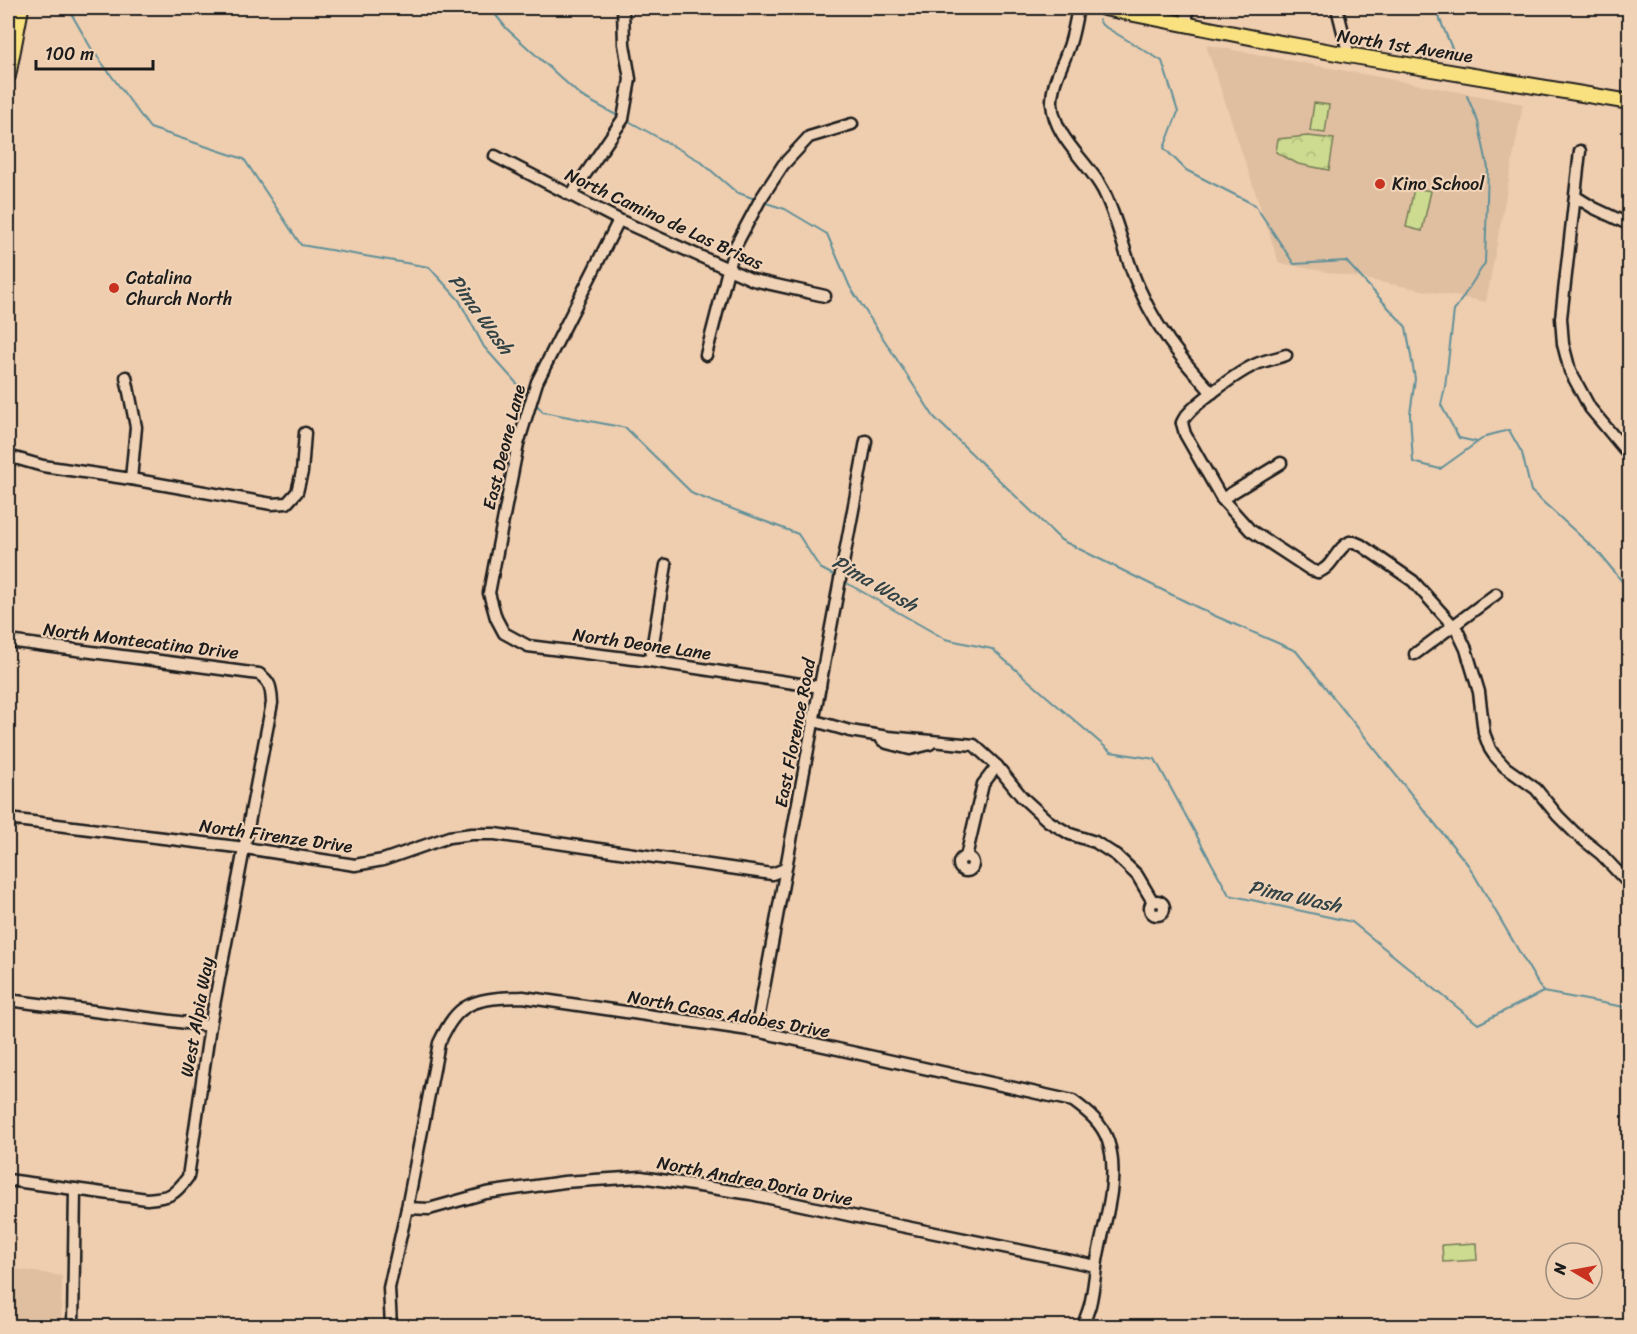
<svg xmlns="http://www.w3.org/2000/svg" width="1637" height="1334" font-family="Sriracha,sans-serif">
	<defs>
		<pattern id="park-crowns" width="20" height="18" patternUnits="userSpaceOnUse" patternTransform="scale(1.5)"><rect width="20" height="18" fill="#ccdb8f"/><path d="M2 6a3 3 0 1 1 6 0M12 15a3 3 0 1 1 6 0" fill="none" stroke="#afbb7b"/></pattern>
	</defs>
	<rect width="100%" height="100%" fill="#efcdaf"/>
	<filter id="ink" filterUnits="userSpaceOnUse"><feTurbulence type="fractalNoise" baseFrequency=".0167" numOctaves="2"/><feDisplacementMap in="SourceGraphic" scale="12" xChannelSelector="R" yChannelSelector="G"/><feConvolveMatrix kernelMatrix="1 2 1 2 8 2 1 2 1" color-interpolation-filters="sRGB"/></filter>
	<g filter="url(#ink)">
		<g fill="#e0bea0">
			<path d="M1206 45 1523 104 1486 302 1279 263Z"/>
			<path d="M8 1268 62 1276 61 1326H8Z"/>
		</g>
		<path fill="url(#park-crowns)" stroke="#747c56" stroke-width="1.5" d="M1308 136 1334 139 1329 170 1298 164 1276 152 1278 139Z"/>
		<g fill="#ccdb8f" stroke="#747c56" stroke-width="1.5">
			<path d="M1314 103 1329 105 1325 133 1310 131Z"/>
			<path d="M1414 188 1431 191 1422 231 1406 227Z"/>
			<path d="M1476 1243 1477 1260 1443 1262 1442 1245Z"/>
		</g>
		<g fill="none" stroke-linecap="round" stroke-linejoin="round">
			<g stroke="#609098" stroke-width="2">
				<path d="M68 8 91 48 150 128 244 159 301 245 429 267 459 300 484 347 529 397"/>
				<path d="M490 8 507 29 581 96 620 117"/>
				<path d="M1435 8 1454 53"/>
				<path d="M1099 20 1102 25 1162 61 1178 112 1164 148 1186 170 1255 205 1294 264 1346 261 1406 327 1415 379 1410 414 1413 462 1440 469 1486 436 1509 430 1522 453 1531 491 1599 553 1630 591"/>
				<path d="M1467 96 1478 122 1488 168 1485 263 1454 311 1445 387 1441 405 1459 438 1477 442"/>
				<path d="M625 119 700 161 736 192 755 199"/>
				<path d="M763 202 785 209 827 234 850 287 934 417 1061 540 1213 615 1296 651 1469 866 1543 992"/>
				<path d="M535 403 543 412 626 428 693 494 798 534 820 568 837 577"/>
				<path d="M845 582 945 639 992 649 1111 752 1155 759 1229 895 1352 922 1478 1024 1543 992 1630 1008"/>
			</g>
			<defs>
				<g id="minor">
					<path d="M1078 8C1075 22 1073 38 1067 52 1061 69 1051 85 1052 104 1055 139 1087 160 1103 190 1119 221 1124 256 1139 288 1150 313 1165 337 1182 358 1191 370 1202 381 1212 393"/>
					<path d="M1186 8 1188 25"/>
					<path d="M1337 8 1349 56"/>
					<path d="M1580 151 1561 318 1563 344 1570 371 1590 408 1630 456"/>
					<path d="M495 156 619 220 753 280 825 296"/>
					<path d="M571 195 623 119 630 79 624 44 623 8"/>
					<path d="M1576 197 1594 208 1630 225"/>
					<path d="M619 220 537 382 518 444 489 593 496 618 504 633 528 646 650 661 820 687"/>
					<path d="M706 355 728 270 736 245 760 200 783 165 809 137 852 124"/>
					<path d="M126 377 136 427 131 479"/>
					<path d="M1182 423 1185 434 1222 499 1250 530 1311 570 1318 572"/>
					<path d="M1182 423C1186 408 1243 369 1259 363 1267 360 1277 358 1286 355"/>
					<path d="M8 456 43 466 131 479 272 504 287 503 297 492 302 472 305 433"/>
					<path d="M1222 499 1281 463"/>
					<path d="M1350 542H1354L1361 545 1413 581 1457 630 1466 649 1479 692 1484 733 1490 749 1494 755 1505 767 1536 789 1558 816 1575 833 1601 854 1630 885"/>
					<path d="M1318 572C1333 568 1336 548 1350 542"/>
					<path d="M8 641 259 674C271 682 271 688 272 703L210 1026 188 1177C174 1196 170 1197 147 1199L8 1180"/>
					<path d="M1415 654 1496 594"/>
					<path d="M650 661 666 565"/>
					<path d="M815 721 850 731 888 737 974 745 997 766 1022 797 1048 821 1070 834 1095 842 1117 856 1137 875 1153 902"/>
					<path d="M882 740 887 743 910 749 930 744"/>
					<path d="M8 819 245 848 355 865 383 860 449 837 472 834H495L772 874 785 869"/>
					<path d="M966 857 983 784 997 766"/>
					<circle cx="966" cy="864" r="7"/>
					<circle cx="1157" cy="908" r="7"/>
					<path d="M8 1000 210 1026"/>
					<path d="M756 1031C791 834 830 638 866 441"/>
					<path d="M407 1208 429 1209 486 1193 564 1182 641 1177 751 1194 862 1218 1096 1266"/>
					<path d="M73 1326 75 1189"/>
					<path d="M391 1326 389 1288 407 1208 439 1043C445 1031 452 1016 464 1008 481 997 504 998 523 997L756 1031 1073 1101C1088 1112 1102 1123 1108 1141 1120 1176 1105 1220 1098 1255 1095 1271 1094 1289 1090 1305 1088 1312 1085 1319 1083 1326"/>
				</g>
				<g id="major">
					<path d="M1104 8 1270 41 1348 55 1630 102"/>
					<path d="M8 76 21 8"/>
				</g>
			</defs>
			<use href="#minor" stroke="#1c1c1c" stroke-width="15"/>
			<use href="#major" stroke="#1c1c1c" stroke-width="18"/>
			<use href="#minor" stroke="#f0d3b7" stroke-width="10"/>
			<use href="#major" stroke="#fae180" stroke-width="14"/>
		</g>
	</g>
	<g fill="#c8321e" stroke="#f0d3b7" stroke-width="2">
		<circle cx="1380" cy="184" r="6"/>
		<circle cx="114" cy="288" r="6"/>
	</g>
	<g text-anchor="middle" stroke-width="4.5" stroke-linejoin="round" paint-order="stroke">
		<g font-size="18" fill="#1c1c1c" stroke="#f0d3b7">
			<text transform="translate(1405 46) rotate(9)" y="6">North 1st Avenue</text>
			<text transform="translate(664 219) rotate(25)" y="6">North Camino de Las Brisas</text>
			<text transform="translate(504 447) rotate(-76)" y="6">East Deone Lane</text>
			<text transform="translate(141 641) rotate(7)" y="6">North Montecatina Drive</text>
			<text transform="translate(642 644) rotate(8)" y="6">North Deone Lane</text>
			<text transform="translate(795 733) rotate(-79)" y="6">East Florence Road</text>
			<text transform="translate(276 836) rotate(8)" y="6">North Firenze Drive</text>
			<text transform="translate(729 1014) rotate(10)" y="6">North Casas Adobes Drive</text>
			<text transform="translate(197 1017) rotate(-80)" y="6">West Alpia Way</text>
			<text transform="translate(755 1181) rotate(11)" y="6">North Andrea Doria Drive</text>
		</g>
		<g font-size="18" fill="#1c1c1c" stroke="#f0d3b7" text-anchor="start">
			<text x="1392" y="190">Kino School</text>
			<text x="126" y="284">Catalina<tspan x="126" dy="21">Church North</tspan></text>
		</g>
		<g font-size="20" font-style="italic" fill="#334345" stroke="#f0d3b7">
			<text transform="translate(481 314) rotate(54)" y="7">Pima Wash</text>
			<text transform="translate(875 583) rotate(30)" y="7">Pima Wash</text>
			<text transform="translate(1295 896) rotate(12)" y="7">Pima Wash</text>
		</g>
	</g>
	<rect width="1637" height="1334" fill="none" stroke="#f0d3b7" stroke-width="30"/>
	<rect x="15" y="15" width="1607" height="1304" fill="none" stroke="#1c1c1c" stroke-width="2" filter="url(#ink)"/>
	<g transform="translate(1574 1271) rotate(280)"><circle r="28" fill="#f0d3b7" stroke="#9b8a79" stroke-width="1.5"/>
	<path d="M0-4.5L10 22L0 15L-10 22Z" fill="#c8321e"/>
	<text y="-9" font-size="16" font-weight="bold" text-anchor="middle" fill="#1c1c1c">N</text>
	</g>
	<path d="M36 60v9h117v-9" fill="none" stroke="#1c1c1c" stroke-width="3"/>
	<text x="45" y="60" font-size="18" fill="#1c1c1c" stroke="#f0d3b7" stroke-width="4.5" paint-order="stroke">100 m</text>
</svg>
